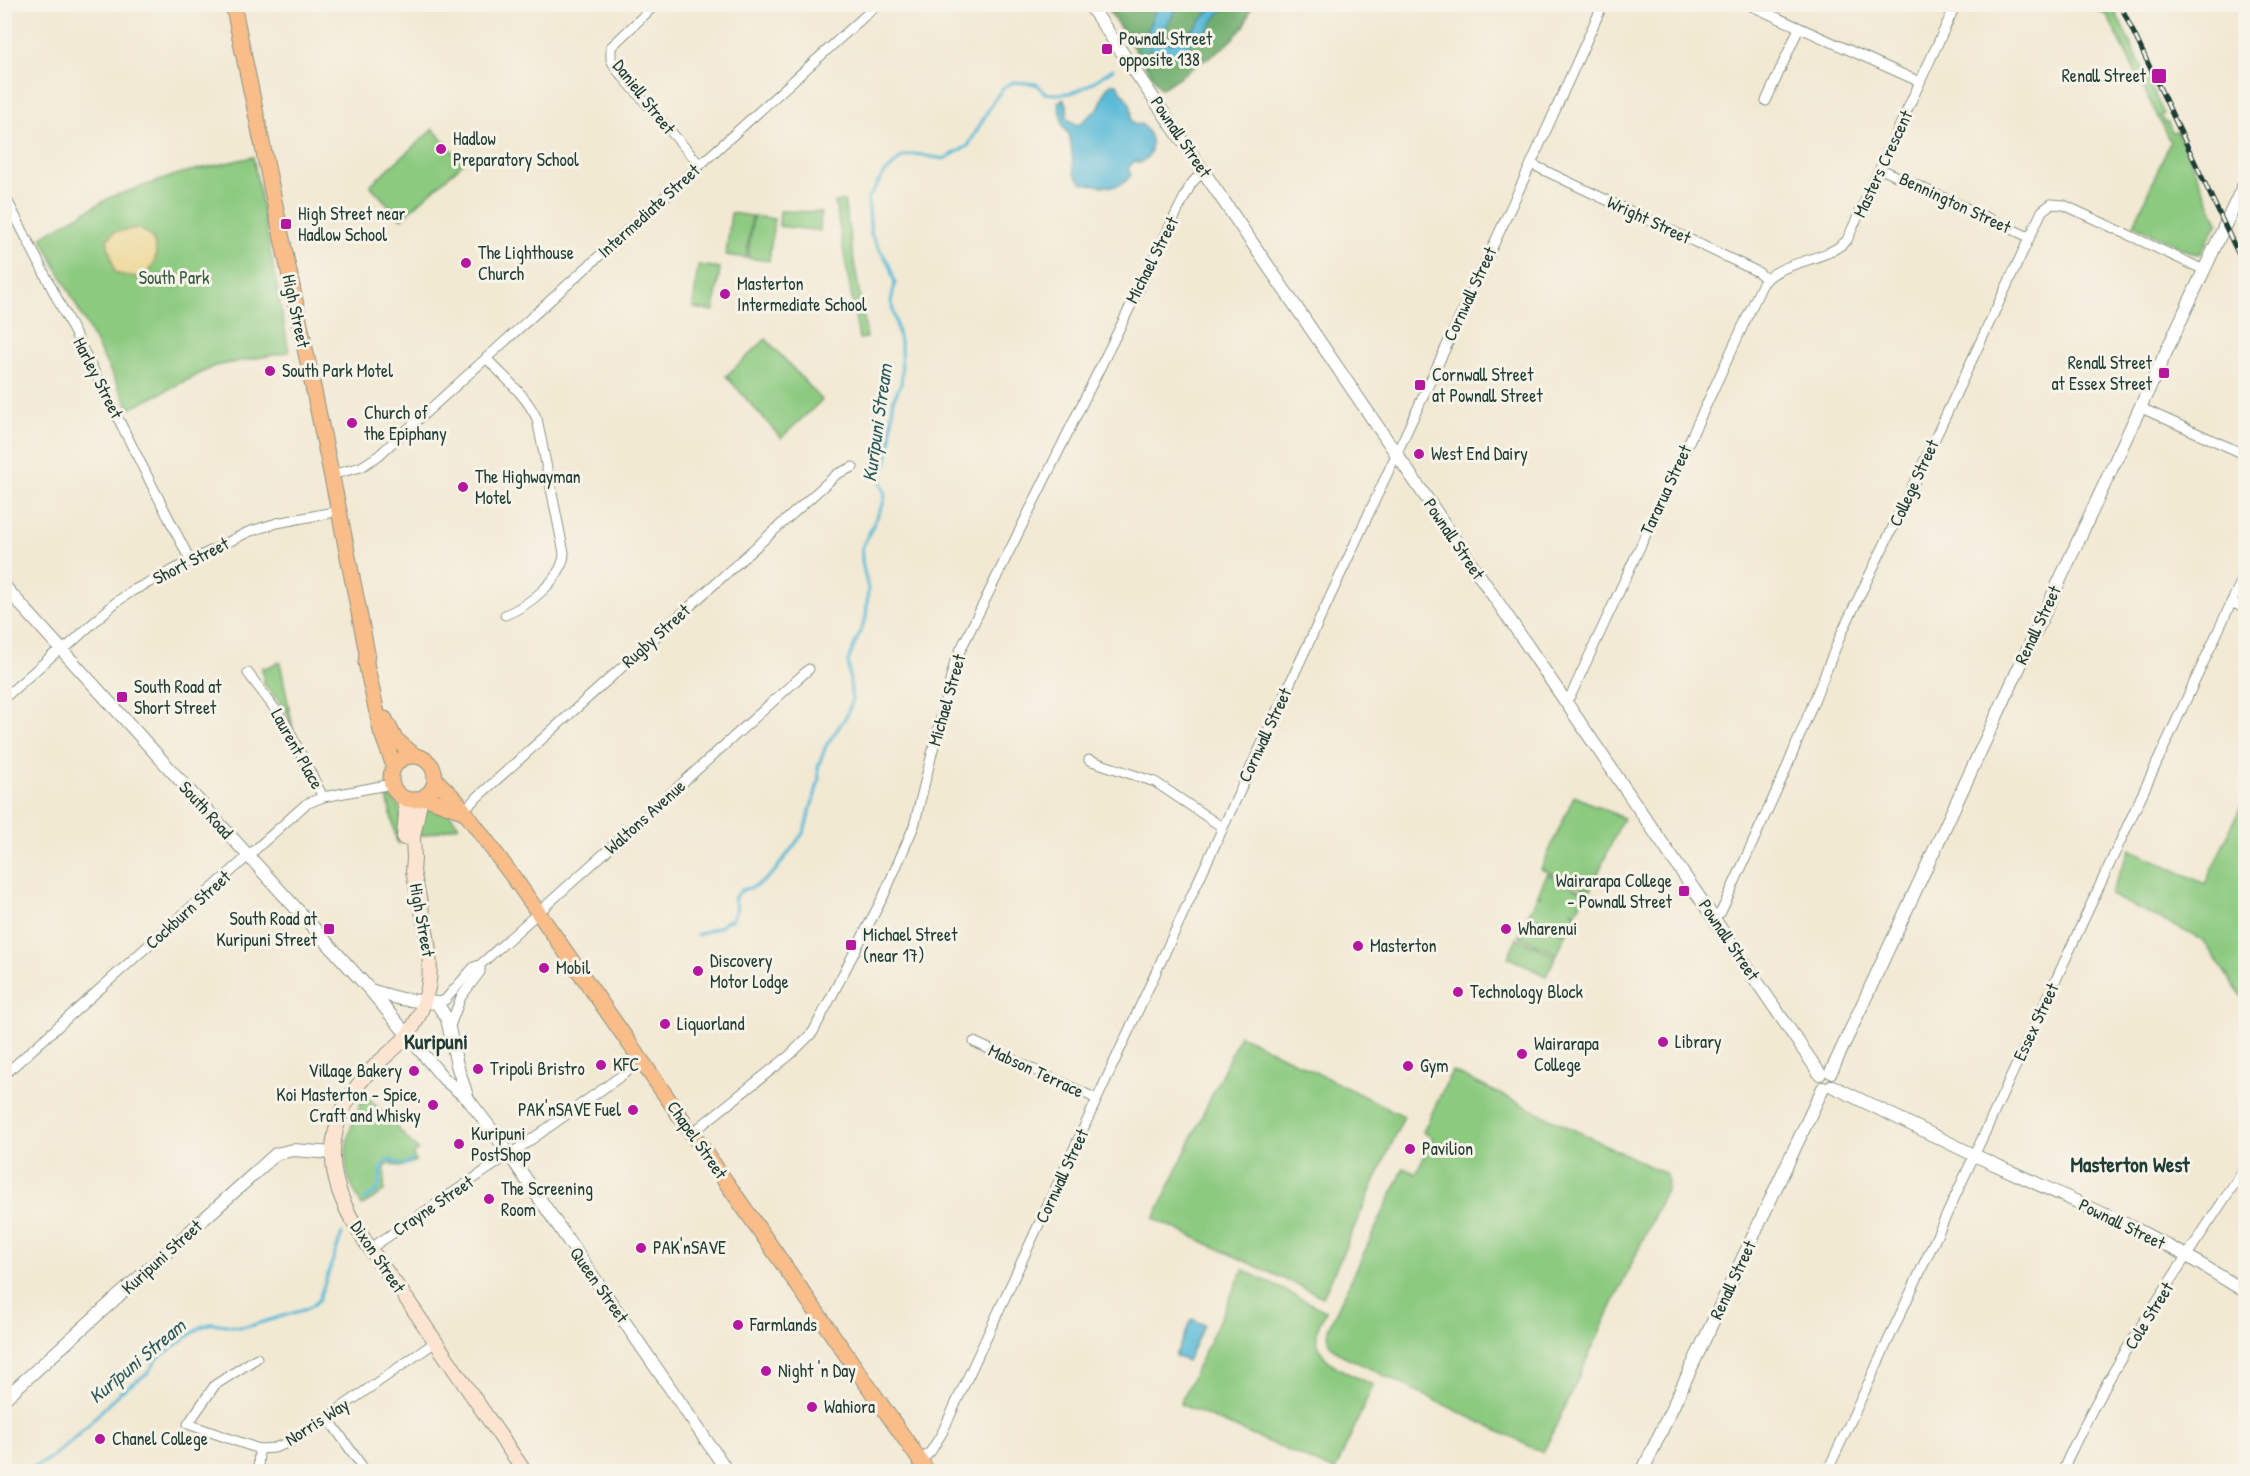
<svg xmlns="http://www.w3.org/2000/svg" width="2250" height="1476" font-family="'Patrick Hand',sans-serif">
	<rect width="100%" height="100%" fill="#f7f3e8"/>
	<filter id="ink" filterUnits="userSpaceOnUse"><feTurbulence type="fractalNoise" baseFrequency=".0167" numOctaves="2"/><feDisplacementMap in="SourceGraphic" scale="12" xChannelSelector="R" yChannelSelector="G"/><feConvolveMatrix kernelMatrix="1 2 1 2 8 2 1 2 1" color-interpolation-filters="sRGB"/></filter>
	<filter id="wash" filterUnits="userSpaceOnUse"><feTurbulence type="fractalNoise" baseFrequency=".008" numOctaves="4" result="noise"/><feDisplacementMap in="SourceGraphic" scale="24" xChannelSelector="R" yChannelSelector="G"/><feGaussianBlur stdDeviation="1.35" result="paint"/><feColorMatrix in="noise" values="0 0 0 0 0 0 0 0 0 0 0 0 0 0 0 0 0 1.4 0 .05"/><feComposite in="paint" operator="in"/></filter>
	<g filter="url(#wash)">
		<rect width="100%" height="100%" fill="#f2e9d3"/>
		<g fill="#8cca80" stroke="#56845a" stroke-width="1.5">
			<path d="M2085 5H2117L2113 7 2164 114 2161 116 2165 123H2168L2172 132 2177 131 2218 222 2200 254 2192 253 2134 225 2170 142 2107 15Z"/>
			<path d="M433 129 463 163 401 219 370 185Z"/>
			<path d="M253 157 289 352 215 366 130 409 41 237 111 197 182 173Z"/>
			<path d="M844 201 867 338 859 339 835 202Z"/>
			<path d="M780 211 821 212 820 231 779 226Z"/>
			<path d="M731 213 752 216 746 258 726 255Z"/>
			<path d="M753 216 774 219 769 261 748 258Z"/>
			<path d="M698 265 720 268 714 311 693 308Z"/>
			<path d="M766 339 822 400 781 438 726 376Z"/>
			<path d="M280 662 294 734 286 710 264 684 262 667 265 668Z"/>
			<path d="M387 796C407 805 400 826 399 844L397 843Z"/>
			<path d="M1574 796 1623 818 1590 891 1541 869Z"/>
			<path d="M2245 798V1002L2203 940 2110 895 2130 849 2205 884Z"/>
			<path d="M430 805 450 814 459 826 420 836V822L426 806Z"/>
			<path d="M1547 874 1585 893 1576 912 1571 910 1576 913 1567 933 1528 915 1538 895 1542 896 1538 894Z"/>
			<path d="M1528 916 1566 934 1557 954 1519 936Z"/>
			<path d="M1517 938 1556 956 1546 976 1508 957Z"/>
			<path d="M1240 1035 1404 1116 1323 1297 1154 1219Z"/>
			<path d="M1452 1071 1666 1174 1668 1181 1666 1190 1543 1453 1338 1353 1329 1344 1328 1329 1404 1168 1416 1174 1433 1138 1423 1132Z"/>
			<path d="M365 1094 418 1150 413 1155 416 1161 400 1167 390 1163 385 1167 384 1191 362 1206C357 1195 349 1183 347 1171 342 1145 354 1117 365 1094Z"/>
			<path d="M1243 1270 1326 1311C1323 1317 1317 1326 1317 1333 1314 1363 1352 1375 1373 1385L1335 1471 1180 1404Z"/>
		</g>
		<g fill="#71ae6e" stroke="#487651" stroke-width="1.5">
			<path d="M1105 5H1157L1145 38 1154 54 1209 27 1216 14 1231 5H1252L1245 25 1227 45 1161 89Z"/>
			<path d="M1179 5H1215L1193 29 1170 44 1165 28Z"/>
		</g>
		<path fill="#eeda9e" stroke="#868c69" stroke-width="1.5" d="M138 228C142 230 147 233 150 236 161 248 156 273 139 276 131 278 122 275 115 273L107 240 114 232Z"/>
		<g fill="#58bad7" stroke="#3c7c86" stroke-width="1.5">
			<path d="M1157 5H1179L1165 28 1170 44 1193 29 1215 5H1231C1214 14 1215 23 1202 35 1191 44 1178 52 1166 60L1154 54 1145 38Z"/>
			<path d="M1111 84H1117C1124 101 1134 98 1131 120L1135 125 1141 124C1151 133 1154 144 1149 156L1140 163 1135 161 1128 168 1131 175C1118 193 1102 185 1082 183L1074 173 1070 136 1063 127 1058 102 1063 99 1067 104V119L1078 125 1099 108 1106 89Z"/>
			<path d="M1192 1319 1204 1325 1187 1361 1175 1356Z"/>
		</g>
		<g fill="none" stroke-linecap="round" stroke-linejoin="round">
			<g stroke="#58bad7" stroke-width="3">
				<path d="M1141 50 1149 45"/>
				<path d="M697 935 721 926 726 921 732 920 737 907 734 898 742 890 753 887 764 881 775 871 804 832 819 780 818 767 826 746 847 715 852 701 848 661 866 618 868 589 862 562V548L884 502 885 492 881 483 882 473 887 460 891 438 893 400 901 384 902 374 901 346 891 301 895 283 889 264 875 242 871 233 868 199 883 175 902 157 915 154 944 159 968 146 994 100 1003 88 1013 82 1037 84 1044 93C1076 98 1087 86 1113 69"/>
				<path d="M364 1200 378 1190 382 1166 389 1160 404 1165 412 1160"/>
				<path d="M25 1472 52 1457 80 1433 119 1393 148 1373 158 1358 201 1327 212 1323 239 1327 250 1326 306 1309 314 1305 319 1299 342 1234"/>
			</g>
		</g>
	</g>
	<g filter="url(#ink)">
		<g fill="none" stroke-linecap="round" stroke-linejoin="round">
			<defs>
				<g id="minor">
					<path d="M656 4 611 47V60L617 70 700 165"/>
					<path d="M1747 4 1920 82"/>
					<path d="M1766 101 1799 28"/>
					<path d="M1531 164 1758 272 1766 279"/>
					<path d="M1881 169 2029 237"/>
					<path d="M4 194 191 562"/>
					<path d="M486 358C504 377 526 395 537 419L564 553C563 579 528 606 505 615"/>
					<path d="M2139 407 2246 455"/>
					<path d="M331 475 361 467 378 456 878 4"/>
					<path d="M2231 602 2246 609"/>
					<path d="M248 673 284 721 323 797"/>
					<path d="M4 698 54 654 69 645 115 603 132 591 248 532 277 523 339 511"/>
					<path d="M1565 700 1571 695 1762 285C1778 260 1825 263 1847 240L1956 4"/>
					<path d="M1089 760 1155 782 1222 827"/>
					<path d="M462 811 837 474 853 467"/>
					<path d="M1714 918 1721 912 1785 772 1842 632 1906 500 2042 211 2051 204 2064 205 2204 270"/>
					<path d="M437 1003 445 1000 474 967 480 965 809 669"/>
					<path d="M450 1026 461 997 480 972V965"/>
					<path d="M974 1042 1097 1099"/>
					<path d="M4 1075 306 804 323 797 392 784"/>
					<path d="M692 1133 790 1055 813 1032 884 895 914 826 955 661 1177 212 1191 184 1204 170"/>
					<path d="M371 1248 525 1144 642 1061"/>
					<path d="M257 1358 215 1385 188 1424 259 1449 274 1448 293 1441 434 1343"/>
					<path d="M328 1418 366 1472"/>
					<path d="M921 1461 931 1451 942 1433 1531 164 1603 4"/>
					<path d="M258 1472 259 1449"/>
					<path d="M1827 1472 2246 571"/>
					<path d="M2062 1472C2109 1364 2182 1265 2246 1166"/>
				</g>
				<g id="tertiary">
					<path d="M1089 4 1820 1074"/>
					<path d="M4 586 370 990 444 1079 468 1099 497 1137 728 1472"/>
					<path d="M370 990 401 999 437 1003 447 1019 457 1065 468 1099"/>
					<path d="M1831 1072 2246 180"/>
					<path d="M1832 1086 1974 1155 2130 1226 2187 1256 2246 1292"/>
					<path d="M4 1399 276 1154 293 1150 333 1153"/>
					<path d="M1642 1472 1823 1088"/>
				</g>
				<g id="secondary">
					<path d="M404 798 406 813 404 838"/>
					<path d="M421 798 413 836 414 859 413 871C420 906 435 952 428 988 424 1005 417 1023 406 1037 398 1046 388 1054 379 1062 351 1088 331 1121 333 1161 336 1214 383 1264 412 1307 449 1362 487 1417 525 1472"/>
				</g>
				<g id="trunk">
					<path d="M233 4 339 511 367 653 366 663 381 731 394 766"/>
					<path d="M385 719 395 739 414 755"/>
					<circle cx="413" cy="778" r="22"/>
					<path d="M435 779 456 800 519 885 928 1472"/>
					<path d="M426 795 432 800 462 811"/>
				</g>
			</defs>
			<use href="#minor" stroke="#889384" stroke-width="11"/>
			<use href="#tertiary" stroke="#889384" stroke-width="14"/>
			<use href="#secondary" stroke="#889384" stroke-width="16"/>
			<use href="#trunk" stroke="#889384" stroke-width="17"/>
			<use href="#minor" stroke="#fff" stroke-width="9"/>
			<use href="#tertiary" stroke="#fff" stroke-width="12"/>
			<use href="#secondary" stroke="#fce5d0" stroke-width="14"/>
			<use href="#trunk" stroke="#f8bd89" stroke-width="15"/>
			<defs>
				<path id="rail" d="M2120 4 2246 270"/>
			</defs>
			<use href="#rail" stroke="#1f3d34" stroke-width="5"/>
			<use href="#rail" stroke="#f7f3e8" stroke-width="3" stroke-dasharray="9" stroke-linecap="butt"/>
		</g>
	</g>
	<g fill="#b5179e" stroke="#f7f3e8" stroke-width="2">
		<rect x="1101" y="43" width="12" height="12" rx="3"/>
		<rect x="2151" y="68" width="16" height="16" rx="3"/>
		<circle cx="441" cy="149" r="6"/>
		<rect x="280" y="218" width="12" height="12" rx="3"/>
		<circle cx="466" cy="263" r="6"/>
		<circle cx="725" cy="294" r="6"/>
		<circle cx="270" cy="371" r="6"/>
		<rect x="2158" y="367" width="12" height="12" rx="3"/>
		<rect x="1414" y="379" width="12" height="12" rx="3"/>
		<circle cx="352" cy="423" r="6"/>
		<circle cx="1419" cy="454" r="6"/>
		<circle cx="463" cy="487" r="6"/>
		<rect x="116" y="691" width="12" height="12" rx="3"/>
		<rect x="1678" y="885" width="12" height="12" rx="3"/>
		<rect x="323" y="923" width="12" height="12" rx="3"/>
		<circle cx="1506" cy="929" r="6"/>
		<rect x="845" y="939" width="12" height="12" rx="3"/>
		<circle cx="1358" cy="946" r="6"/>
		<circle cx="544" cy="968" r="6"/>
		<circle cx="698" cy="971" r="6"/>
		<circle cx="1458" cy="992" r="6"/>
		<circle cx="665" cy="1024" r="6"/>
		<circle cx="1663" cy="1042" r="6"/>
		<circle cx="1522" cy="1054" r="6"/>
		<circle cx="601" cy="1065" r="6"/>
		<circle cx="1408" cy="1066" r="6"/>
		<circle cx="478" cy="1069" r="6"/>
		<circle cx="414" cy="1071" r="6"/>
		<circle cx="433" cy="1105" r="6"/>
		<circle cx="633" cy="1110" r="6"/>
		<circle cx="459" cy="1144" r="6"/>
		<circle cx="1410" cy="1149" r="6"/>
		<circle cx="489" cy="1199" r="6"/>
		<circle cx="641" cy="1248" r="6"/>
		<circle cx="738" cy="1325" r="6"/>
		<circle cx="766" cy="1371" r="6"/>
		<circle cx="812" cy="1407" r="6"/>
		<circle cx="100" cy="1439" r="6"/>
	</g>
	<g text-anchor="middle" stroke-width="6" stroke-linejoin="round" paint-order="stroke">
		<g font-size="18" fill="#1f3d34" stroke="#f7f3e8" text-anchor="start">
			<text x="1119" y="45">Pownall Street<tspan x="1119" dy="21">opposite 138</tspan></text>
			<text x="2146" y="82" text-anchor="end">Renall Street</text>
			<text x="453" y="145">Hadlow<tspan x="453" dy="21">Preparatory School</tspan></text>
			<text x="298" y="220">High Street near<tspan x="298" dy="21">Hadlow School</tspan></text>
			<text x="478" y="259">The Lighthouse<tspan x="478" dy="21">Church</tspan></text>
			<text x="737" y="290">Masterton<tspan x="737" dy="21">Intermediate School</tspan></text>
			<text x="2152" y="369" text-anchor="end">Renall Street<tspan x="2152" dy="21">at Essex Street</tspan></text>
			<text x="282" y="377">South Park Motel</text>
			<text x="1432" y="381">Cornwall Street<tspan x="1432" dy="21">at Pownall Street</tspan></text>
			<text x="364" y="419">Church of<tspan x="364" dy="21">the Epiphany</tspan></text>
			<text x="1431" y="460">West End Dairy</text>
			<text x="475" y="483">The Highwayman<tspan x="475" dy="21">Motel</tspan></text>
			<text x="134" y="693">South Road at<tspan x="134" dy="21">Short Street</tspan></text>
			<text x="1672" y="887" text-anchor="end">Wairarapa College<tspan x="1672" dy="21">- Pownall Street</tspan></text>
			<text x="317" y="925" text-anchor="end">South Road at<tspan x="317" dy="21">Kuripuni Street</tspan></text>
			<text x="1518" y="935">Wharenui</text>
			<text x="863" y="941">Michael Street<tspan x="863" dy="21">(near 17)</tspan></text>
			<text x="1370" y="952">Masterton</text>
			<text x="710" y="967">Discovery<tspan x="710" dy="21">Motor Lodge</tspan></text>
			<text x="556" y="974">Mobil</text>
			<text x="1470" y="998">Technology Block</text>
			<text x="677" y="1030">Liquorland</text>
			<text x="1675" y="1048">Library</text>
			<text x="1534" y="1050">Wairarapa<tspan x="1534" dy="21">College</tspan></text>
			<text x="613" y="1071">KFC</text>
			<text x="1420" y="1072">Gym</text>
			<text x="490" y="1075">Tripoli Bristro</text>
			<text x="402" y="1077" text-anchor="end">Village Bakery</text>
			<text x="421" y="1101" text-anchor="end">Koi Masterton - Spice,<tspan x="421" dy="21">Craft and Whisky</tspan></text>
			<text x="621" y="1116" text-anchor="end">PAK'nSAVE Fuel</text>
			<text x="471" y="1140">Kuripuni<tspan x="471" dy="21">PostShop</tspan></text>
			<text x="1422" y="1155">Pavilion</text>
			<text x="501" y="1195">The Screening<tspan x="501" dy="21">Room</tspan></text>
			<text x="653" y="1254">PAK'nSAVE</text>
			<text x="750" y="1331">Farmlands</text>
			<text x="778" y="1377">Night 'n Day</text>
			<text x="824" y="1413">Wahiora</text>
			<text x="112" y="1445">Chanel College</text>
		</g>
		<g font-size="18" fill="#1f3d34" stroke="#f7f3e8">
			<text transform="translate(644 97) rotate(52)" y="6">Daniell Street</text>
			<text transform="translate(1181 137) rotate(56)" y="6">Pownall Street</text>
			<text transform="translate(1883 164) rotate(-65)" y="6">Masters Crescent</text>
			<text transform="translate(1955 203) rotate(25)" y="6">Bennington Street</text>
			<text transform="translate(649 211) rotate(-42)" y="6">Intermediate Street</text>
			<text transform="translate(1649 220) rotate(25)" y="6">Wright Street</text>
			<text transform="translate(1152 260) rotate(-63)" y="6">Michael Street</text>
			<text transform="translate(1470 294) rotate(-65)" y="6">Cornwall Street</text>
			<text transform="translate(296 311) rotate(78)" y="6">High Street</text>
			<text transform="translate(98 378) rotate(63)" y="6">Harley Street</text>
			<text transform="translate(1914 483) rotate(-65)" y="6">College Street</text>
			<text transform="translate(1666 490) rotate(-65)" y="6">Tararua Street</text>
			<text transform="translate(1454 539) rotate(56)" y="6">Pownall Street</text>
			<text transform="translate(191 561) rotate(-27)" y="6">Short Street</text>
			<text transform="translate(2038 625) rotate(-65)" y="6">Renall Street</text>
			<text transform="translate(656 636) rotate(-42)" y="6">Rugby Street</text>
			<text transform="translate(947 700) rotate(-74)" y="6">Michael Street</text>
			<text transform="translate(1265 735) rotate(-65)" y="6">Cornwall Street</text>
			<text transform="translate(297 749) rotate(61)" y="6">Laurent Place</text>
			<text transform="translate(206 810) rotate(48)" y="6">South Road</text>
			<text transform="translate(645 817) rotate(-42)" y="6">Waltons Avenue</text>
			<text transform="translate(188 910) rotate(-42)" y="6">Cockburn Street</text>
			<text transform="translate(422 920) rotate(80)" y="6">High Street</text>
			<text transform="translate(1729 940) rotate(56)" y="6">Pownall Street</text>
			<text transform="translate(2036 1022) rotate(-65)" y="6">Essex Street</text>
			<text transform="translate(1036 1071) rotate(25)" y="6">Mabson Terrace</text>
			<text transform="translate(697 1140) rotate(55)" y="6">Chapel Street</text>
			<text transform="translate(1062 1176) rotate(-65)" y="6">Cornwall Street</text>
			<text transform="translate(433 1206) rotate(-34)" y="6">Crayne Street</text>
			<text transform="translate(2122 1224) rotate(26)" y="6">Pownall Street</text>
			<text transform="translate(162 1257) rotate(-42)" y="6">Kuripuni Street</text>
			<text transform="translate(378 1257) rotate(56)" y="6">Dixon Street</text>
			<text transform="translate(1733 1280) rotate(-65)" y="6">Renall Street</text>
			<text transform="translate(599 1285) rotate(55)" y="6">Queen Street</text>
			<text transform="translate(2149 1316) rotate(-58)" y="6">Cole Street</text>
			<text transform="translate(317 1422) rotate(-33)" y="6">Norris Way</text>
		</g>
		<g font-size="18" fill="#355943" stroke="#f7f3e8">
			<text x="174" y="284">South Park</text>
		</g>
		<g font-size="20" font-style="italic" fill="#2d5c5d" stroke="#f7f3e8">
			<text transform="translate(877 423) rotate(-82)" y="7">Kurīpuni Stream</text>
			<text transform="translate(137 1361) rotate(-40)" y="7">Kurīpuni Stream</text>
		</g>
		<g font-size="21" font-weight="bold" fill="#1f3d34" stroke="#f7f3e8">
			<text x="436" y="1049">Kuripuni</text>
			<text x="2130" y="1172">Masterton West</text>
		</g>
	</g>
	<rect width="2250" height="1476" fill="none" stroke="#f7f3e8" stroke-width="24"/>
</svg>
